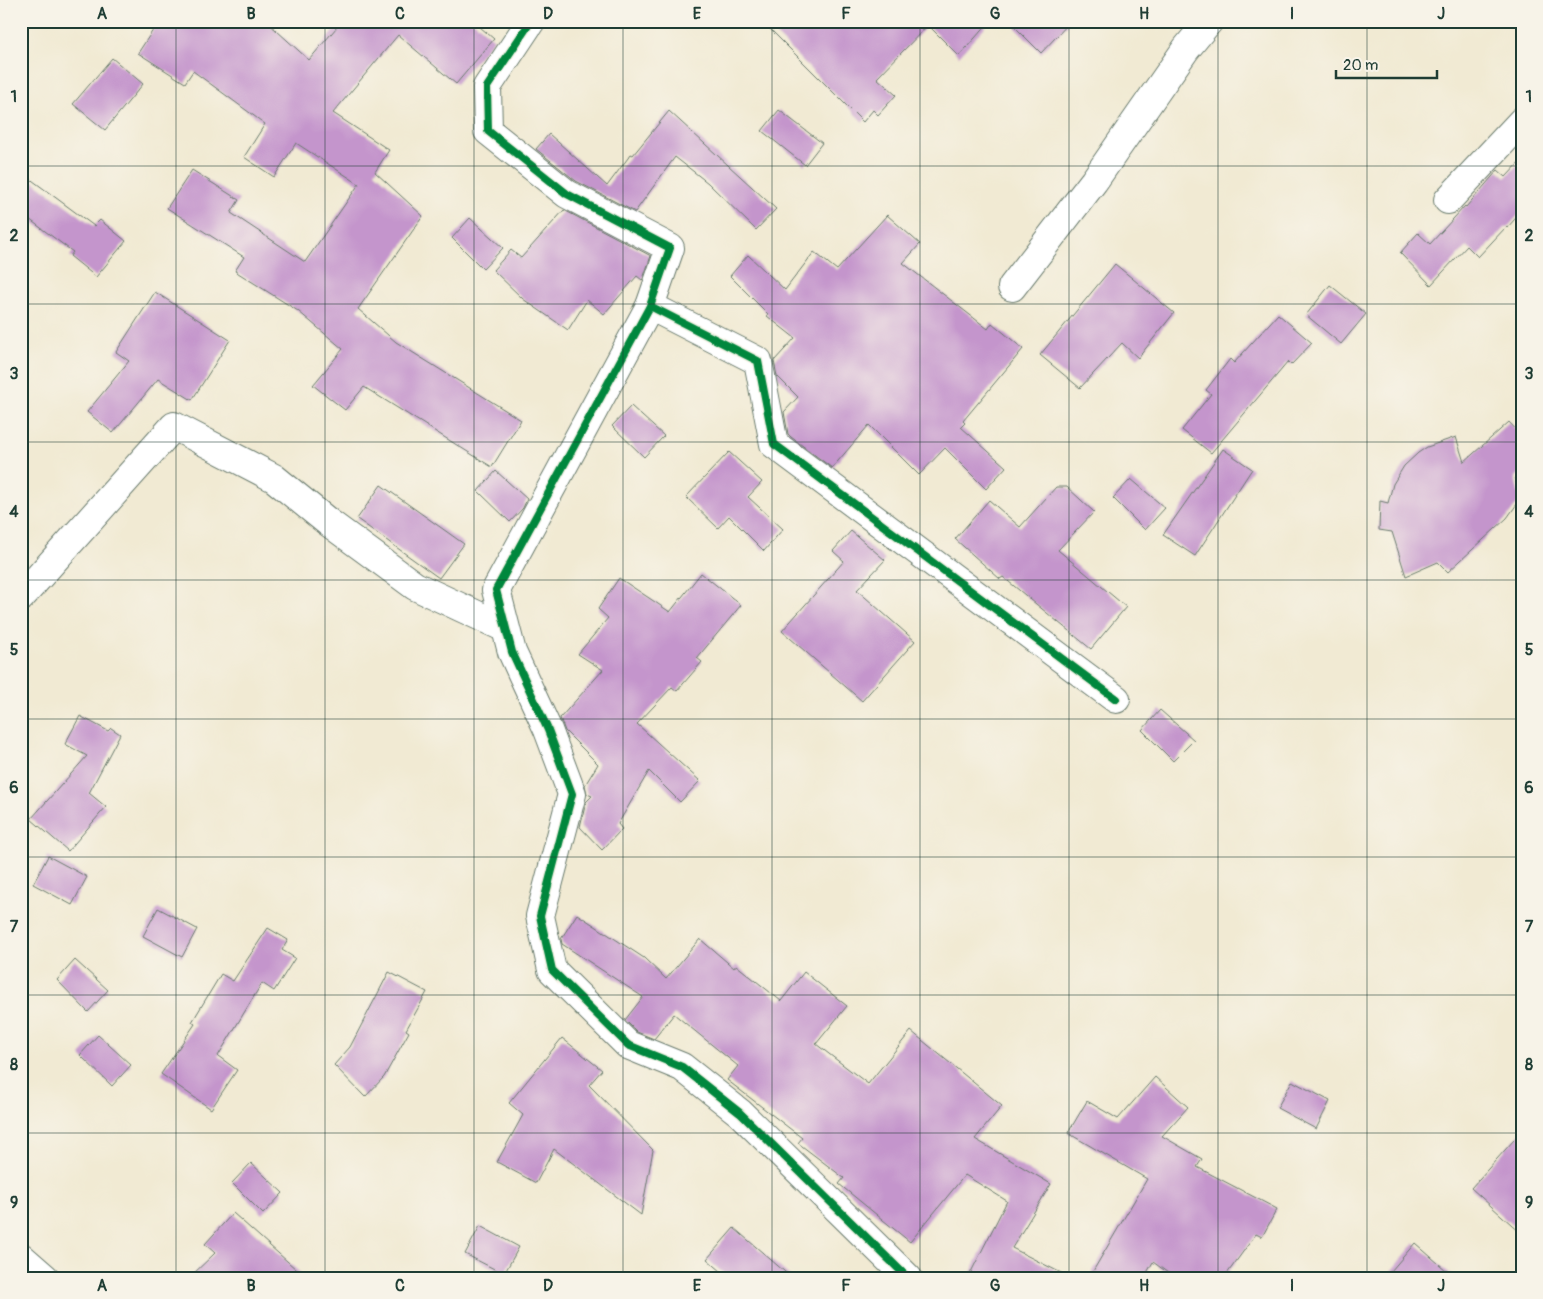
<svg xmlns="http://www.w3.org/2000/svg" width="1543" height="1299" font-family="Pangolin,sans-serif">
	<rect width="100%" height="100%" fill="#f7f3e8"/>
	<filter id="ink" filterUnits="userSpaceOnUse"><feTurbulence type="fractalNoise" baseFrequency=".02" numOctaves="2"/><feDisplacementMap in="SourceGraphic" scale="10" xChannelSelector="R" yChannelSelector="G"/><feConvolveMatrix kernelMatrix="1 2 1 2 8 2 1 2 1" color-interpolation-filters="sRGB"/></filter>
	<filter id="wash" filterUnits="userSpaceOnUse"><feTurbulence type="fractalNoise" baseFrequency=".0096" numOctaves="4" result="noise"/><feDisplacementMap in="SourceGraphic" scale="20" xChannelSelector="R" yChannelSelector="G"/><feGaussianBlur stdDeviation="1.12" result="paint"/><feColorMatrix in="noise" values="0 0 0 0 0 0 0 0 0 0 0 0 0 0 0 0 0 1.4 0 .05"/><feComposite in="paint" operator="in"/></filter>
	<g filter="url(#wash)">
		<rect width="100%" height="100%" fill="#f1ead3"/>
		<g id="blocks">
			<g fill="#c495cc">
				<path d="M159 21H266L309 60 342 21H473L494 39 456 84 398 35 333 113 389 150 375 172 423 216 358 309 396 342 521 420 492 467 364 387 345 410 313 385 343 349 298 311 235 271 244 257 167 208 192 170 239 200 231 213 305 262 359 184 296 143 274 177 244 157 265 124 193 71 185 83 138 53Z"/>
				<path d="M762 21H990L959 56 928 25 877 78 896 95 878 115 873 110 863 122Z"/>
				<path d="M1009 21H1071L1041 53Z"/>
				<path d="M112 58 143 84 105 130 73 104Z"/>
				<path d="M779 110 822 143 805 165 762 131Z"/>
				<path d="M669 111 776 209 756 230 708 183 675 157 635 212 576 181 536 149 549 134 607 186 631 154 633 155Z"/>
				<path d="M1522 160V211L1507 228 1506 227 1478 257 1467 246 1431 285 1400 253 1418 233 1430 244 1465 206 1466 207 1498 170 1506 177Z"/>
				<path d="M21 172 94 226 100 220 126 241 96 277 70 256 73 252 21 213Z"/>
				<path d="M564 210 651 256 643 279 642 280 637 276 604 314 587 300 568 330 523 299 493 270 511 250 521 258Z"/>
				<path d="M887 215 920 244 903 263 988 329 992 323 1023 349 963 421 965 423 961 427 1006 467 986 489 945 448 919 475 869 425 832 468 791 437 788 434 784 412 798 397 777 376 774 361 795 338 767 316 768 314 730 276 748 255 785 290 814 252 837 270Z"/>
				<path d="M470 218 503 248 483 269 452 238Z"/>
				<path d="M1115 264 1174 313 1138 358 1122 343 1080 388 1040 355Z"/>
				<path d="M1330 285 1366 314 1341 344 1306 315Z"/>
				<path d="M155 292 230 340 192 400 158 379 113 433 87 412 129 361 116 352Z"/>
				<path d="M1278 314 1312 343 1291 365 1288 362 1211 453 1182 430 1211 394 1206 390 1230 359 1234 363Z"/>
				<path d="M631 406 664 436 644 457 612 426Z"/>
				<path d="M1509 422 1522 436V470L1515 477 1519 496 1517 504 1507 518 1448 572 1438 562 1406 576 1392 532 1379 530 1380 501 1388 503 1393 484 1404 466 1418 453 1427 447 1456 437 1464 462Z"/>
				<path d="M1223 449 1252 469 1195 556 1163 535Z"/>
				<path d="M729 452 762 482 748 497 783 529 764 551 729 516 718 528 686 497Z"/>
				<path d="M496 471 527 499 523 508 510 522 478 491Z"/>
				<path d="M1131 479 1165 508 1145 530 1113 498Z"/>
				<path d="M381 485 464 544 439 578 357 519Z"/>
				<path d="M1056 487H1067L1094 512 1058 550 1126 607 1091 649 1003 577 1000 579 955 539 989 500 1020 527Z"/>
				<path d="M851 531 885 560 857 590 915 641 862 701 782 631 844 561 833 551Z"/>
				<path d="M701 573 741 605 697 658 702 662 677 691 672 687 637 724 700 781 680 802 649 771 618 824 622 829 602 850 580 827 586 802 592 796 587 794 585 785 598 764 565 731 560 718 603 670 578 654 608 618 598 609 619 578 670 612Z"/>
				<path d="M1160 710 1194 740 1173 761 1142 730Z"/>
				<path d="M80 716 108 731 111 728 120 734 89 793 106 807 68 851 31 819 87 756 65 744Z"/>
				<path d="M48 856 87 877 72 905 33 884Z"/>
				<path d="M158 908 197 929 182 957 143 936Z"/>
				<path d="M577 914 644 958 666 979 700 939 734 968 736 965 781 1001 804 972 847 1006 816 1044 868 1084 911 1031 1002 1106 975 1139 1051 1184 1012 1248 1071 1278H968L1007 1201 965 1175 910 1242 839 1184 844 1178 798 1143 802 1138 727 1080 738 1066 674 1014 654 1039 637 1032 625 1020 643 997 562 944 561 939Z"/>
				<path d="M268 928 288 940 282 950 295 958 274 991 262 983 218 1056 237 1070 211 1109 161 1074 195 1024 192 1022 221 974 233 981Z"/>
				<path d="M75 960 108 990 88 1012 57 980Z"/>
				<path d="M389 972 427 992 406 1030 409 1032 384 1077 365 1097 334 1065 350 1047Z"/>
				<path d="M98 1035 131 1065 112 1086 80 1055Z"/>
				<path d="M562 1038 602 1070 589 1085 653 1150 641 1215 554 1149 536 1183 497 1162 523 1115 509 1103Z"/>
				<path d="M1155 1077 1188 1107 1162 1136 1202 1159 1197 1167 1277 1209 1262 1237 1256 1234 1224 1278H1175L1153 1262 1144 1278H1089L1147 1179 1068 1133 1087 1101 1118 1119Z"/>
				<path d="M1292 1081 1330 1101 1316 1129 1277 1108Z"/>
				<path d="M1522 1131V1234L1471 1188Z"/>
				<path d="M251 1163 283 1193 263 1214 232 1183Z"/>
				<path d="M233 1213 306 1278H189L215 1253 205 1244Z"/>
				<path d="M480 1226 519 1247 504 1274 465 1254Z"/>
				<path d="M734 1228 792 1278H729L707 1259Z"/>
				<path d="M1415 1243 1455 1278H1385Z"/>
			</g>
		</g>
	</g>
	<g filter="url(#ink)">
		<use href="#blocks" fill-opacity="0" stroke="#687a6c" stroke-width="1"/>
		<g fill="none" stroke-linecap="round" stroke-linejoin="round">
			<defs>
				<g id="minor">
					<path d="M531 21 487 87 488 131 567 194 670 248 650 306 496 590 512 652 548 730 572 794 540 916 552 970 628 1045 682 1067 740 1113 908 1278"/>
					<path d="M1448 200 1522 121"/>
					<path d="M1012 287 1094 181 1186 49 1209 21"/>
					<path d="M650 306 758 361 774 444 1116 699"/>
					<path d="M21 597 174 426 274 478 328 522 415 586 505 628"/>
					<path d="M21 1257 45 1278"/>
				</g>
			</defs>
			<use href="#minor" stroke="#687a6c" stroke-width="30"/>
			<use href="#minor" stroke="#fff" stroke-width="28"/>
			<defs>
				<g id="cycleway">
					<path d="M531 21 487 87 488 131 567 194 670 248 650 306 496 590 512 652 548 730 572 794 540 916 552 970 628 1045 682 1067 740 1113 908 1278"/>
					<path d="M650 306 758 361 774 444 1116 699"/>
				</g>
			</defs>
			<use href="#cycleway" stroke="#f7f3e8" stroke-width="11"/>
			<use href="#cycleway" stroke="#00873e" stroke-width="8"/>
		</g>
	</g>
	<path fill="none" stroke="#1f3d34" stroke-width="1" stroke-opacity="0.55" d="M176 21V1278M325 21V1278M474 21V1278M623 21V1278M772 21V1278M920 21V1278M1069 21V1278M1218 21V1278M1367 21V1278M21 166H1522M21 304H1522M21 442H1522M21 580H1522M21 719H1522M21 857H1522M21 995H1522M21 1133H1522"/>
	<rect width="1543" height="1299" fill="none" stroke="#f7f3e8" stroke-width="55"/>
	<path d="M1336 70v8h101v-8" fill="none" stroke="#1f3d34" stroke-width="2.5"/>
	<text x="1343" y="70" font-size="15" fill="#1f3d34" stroke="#f7f3e8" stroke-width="4" paint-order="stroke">20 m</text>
	<rect x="28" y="28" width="1488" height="1244" fill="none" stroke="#1f3d34" stroke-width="2"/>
	<g font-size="16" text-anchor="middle" font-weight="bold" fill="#1f3d34">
		<text x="102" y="19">A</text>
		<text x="251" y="19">B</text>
		<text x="400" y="19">C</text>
		<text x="548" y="19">D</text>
		<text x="697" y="19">E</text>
		<text x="846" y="19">F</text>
		<text x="995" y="19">G</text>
		<text x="1144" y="19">H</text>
		<text x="1292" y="19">I</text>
		<text x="1441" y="19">J</text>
		<text x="14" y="102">1</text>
		<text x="1529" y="102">1</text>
		<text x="14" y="241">2</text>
		<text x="1529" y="241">2</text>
		<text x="14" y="379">3</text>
		<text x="1529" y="379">3</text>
		<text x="14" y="517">4</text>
		<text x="1529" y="517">4</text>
		<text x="14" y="655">5</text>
		<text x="1529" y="655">5</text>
		<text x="14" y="793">6</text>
		<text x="1529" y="793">6</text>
		<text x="14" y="932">7</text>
		<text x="1529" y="932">7</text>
		<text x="14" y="1070">8</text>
		<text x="1529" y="1070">8</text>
		<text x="14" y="1208">9</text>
		<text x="1529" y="1208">9</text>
		<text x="102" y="1291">A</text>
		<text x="251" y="1291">B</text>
		<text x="400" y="1291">C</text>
		<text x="548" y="1291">D</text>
		<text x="697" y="1291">E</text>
		<text x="846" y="1291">F</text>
		<text x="995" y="1291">G</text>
		<text x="1144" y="1291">H</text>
		<text x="1292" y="1291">I</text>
		<text x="1441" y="1291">J</text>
	</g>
</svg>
